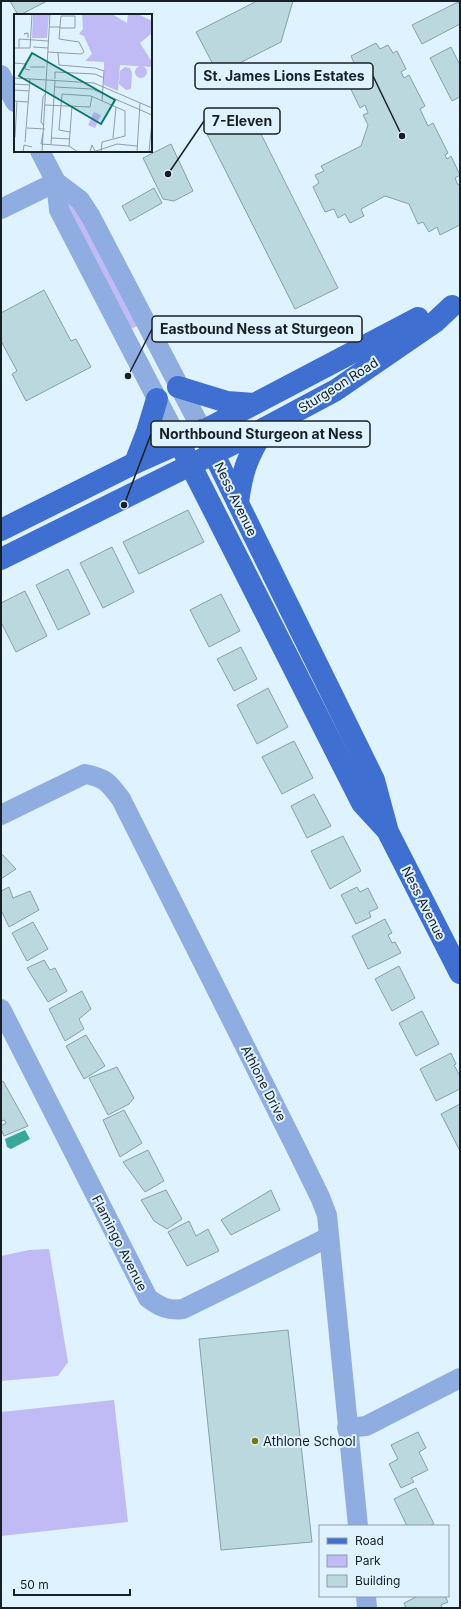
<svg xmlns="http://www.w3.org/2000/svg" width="461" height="1609" font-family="Inter,sans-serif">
	<rect width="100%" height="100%" fill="#dff2ff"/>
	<g fill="#c0bbf4">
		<path d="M56 182 80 200 145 322 123 333Z"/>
		<path d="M49 1249 68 1362 58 1376 1 1381V1256L29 1250Z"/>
		<path d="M114 1400 128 1522 1 1536V1412Z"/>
	</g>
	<path fill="#39a89a" d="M25 1130 30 1139 11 1149 7 1147 5 1139Z"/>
	<g fill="#bad8de" stroke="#85a2a7">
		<path d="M10 1H47L20 15H18Z"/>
		<path d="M257 1H293L281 42 218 74 196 32Z"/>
		<path d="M458 2 460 6V24L422 44 412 25Z"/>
		<path d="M376 43 380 49 388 45 393 53 397 51 406 69 401 72 404 78 409 75 425 106 420 109 428 126 433 123 448 153 445 155 447 159 451 156 460 175 455 178 458 185 460 184V225L440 235 437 227 429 232 423 222 418 224 409 204 385 196 361 209 364 216 350 223 345 214 338 218 334 209 325 212 313 187 319 183 315 175 324 171 321 166 361 146 368 125 363 115 368 113 365 105 360 108 345 77 350 75 346 67 354 63 351 56Z"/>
		<path d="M451 47 460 65V97L452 101 430 58Z"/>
		<path d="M249 110 338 288 295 309 206 132Z"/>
		<path d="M171 144 193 191 174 201 163 199 143 158Z"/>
		<path d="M154 188 162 203 130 221 122 206Z"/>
		<path d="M44 290 71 341 76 339 91 367 26 401 12 374 17 371 1 341V313Z"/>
		<path d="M188 510 204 542 139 574 123 542Z"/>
		<path d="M112 547 134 592 103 608 80 563Z"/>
		<path d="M68 569 90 614 58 630 36 585Z"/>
		<path d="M25 591 47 636 16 652 1 622V603Z"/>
		<path d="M221 594 240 631 209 647 190 610Z"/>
		<path d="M241 647 257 679 234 691 217 659Z"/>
		<path d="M268 688 288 727 257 744 237 705Z"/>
		<path d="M294 741 313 778 282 794 262 757Z"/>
		<path d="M314 794 331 826 307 838 291 806Z"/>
		<path d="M343 836 361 871 330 889 311 851Z"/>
		<path d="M1 853 16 869 1 879Z"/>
		<path d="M9 887 13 898 30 891 39 910 9 927 1 910V891Z"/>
		<path d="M357 887 360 892 368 888 378 908 369 912 371 917 356 924 341 895Z"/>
		<path d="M385 919 392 933 388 935 392 943 395 942 401 953 368 969 352 936Z"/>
		<path d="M33 922 48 949 27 961 12 933Z"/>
		<path d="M44 960 50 970 55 968 67 991 48 1002 27 968Z"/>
		<path d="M399 966 415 998 392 1011 375 979Z"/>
		<path d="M82 991 91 1009 79 1019 84 1029 65 1041 49 1009Z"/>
		<path d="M422 1011 439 1044 416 1056 399 1023Z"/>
		<path d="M86 1035 105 1066 84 1079 66 1046Z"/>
		<path d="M451 1053 456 1064 454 1065 460 1076V1089L436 1101 420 1069Z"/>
		<path d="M117 1067 134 1098 129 1104 108 1115 89 1078Z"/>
		<path d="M3 1081 28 1126 4 1136 1 1129V1126L6 1123 4 1120 1 1121V1082Z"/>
		<path d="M460 1104V1151L441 1114Z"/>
		<path d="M124 1110 142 1143 120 1157 103 1120Z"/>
		<path d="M148 1150 164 1181 145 1192 123 1162Z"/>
		<path d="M166 1190 182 1219 167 1229 154 1221 141 1200Z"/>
		<path d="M271 1190 280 1210 231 1235 221 1220Z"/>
		<path d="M189 1221 196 1236 208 1229 219 1251 187 1266 168 1232Z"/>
		<path d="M288 1330 312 1542 221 1550 199 1339Z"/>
		<path d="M418 1432 426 1448 419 1452 428 1470 411 1478 414 1482 401 1488 389 1464 398 1459 391 1445Z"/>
		<path d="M416 1488 434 1524 429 1526H407L394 1499Z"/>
		<path d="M418 1596H445L448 1602 441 1605 442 1608H406L404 1603Z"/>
	</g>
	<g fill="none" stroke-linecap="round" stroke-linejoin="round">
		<g stroke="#90ade2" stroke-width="20">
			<path d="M1 75 15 102"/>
			<path d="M40 151 56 182 59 210 180 443"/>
			<path d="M56 182 80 200 91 217 202 430"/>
			<path d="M1 209 56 182"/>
			<path d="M1 815 85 774C106 778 109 783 121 799L296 1148 320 1197 327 1215 358 1526"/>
			<path d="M1 1009 148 1298C160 1307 168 1311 183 1309L329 1237"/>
			<path d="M347 1428 366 1426 460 1378"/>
			<path d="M366 1596 367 1608"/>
		</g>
		<g stroke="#3f70d1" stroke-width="22">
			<path d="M178 387 227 402 254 404"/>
			<path d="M202 430 374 780 388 832 460 973"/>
			<path d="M184 452 362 803 385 828"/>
			<path d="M135 463 147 432 157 399"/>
			<path d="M238 503C242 470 248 456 265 428"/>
			<path d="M1 530 135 463 180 443 418 318"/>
			<path d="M1 559 265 428 336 390 435 322 452 306"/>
		</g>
	</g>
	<circle fill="#7d7416" stroke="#dff2ff" stroke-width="1.5" cx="255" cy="1441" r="4"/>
	<g text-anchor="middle" stroke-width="4" stroke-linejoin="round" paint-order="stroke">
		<g font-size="13" fill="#172025" stroke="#dff2ff">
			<text transform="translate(338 385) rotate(-32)" y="5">Sturgeon Road</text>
			<text transform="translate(236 499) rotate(64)" y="5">Ness Avenue</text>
			<text transform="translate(424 903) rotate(63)" y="5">Ness Avenue</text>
			<text transform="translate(264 1083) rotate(63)" y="5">Athlone Drive</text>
			<text transform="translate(120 1243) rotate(63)" y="5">Flamingo Avenue</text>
		</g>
		<g font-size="13" fill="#172025" stroke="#dff2ff" text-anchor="start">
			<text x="263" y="1446">Athlone School</text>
		</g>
	</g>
	<g transform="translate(14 14)">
		<rect width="138" height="138" fill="#dff2ff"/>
		<path d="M19 0H35L33 24H18ZM68 0H98L113 9 114 0H124L138 7V19L126 29 138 48V53L106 51 104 77 90 71V48L71 47 78 40 70 22 65 20 69 15ZM121 58a6 6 0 1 1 12 0a6 6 0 1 1-12 0ZM111 53 116 54 118 59 117 75 112 76 105 70 106 57ZM80 98 87 101 81 114 74 111Z" fill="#c0bbf4"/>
		<path fill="none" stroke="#8f9ea8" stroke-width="1" d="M13 19 10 20 14 19V24M19 33 34 34M0 34H16L18 0M5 34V25L34 27M34 38 67 40 70 38 65 28 45 25 46 13 47 2H61V14H47L46 13H36M44 39 45 51 81 54 90 57 88 87M0 49 12 50 11 55 16 56M16 53H31M0 64 33 66M41 65V58L81 60 90 64M33 66 80 69 138 94M0 70 15 71M41 73 78 75 138 101M0 76 15 77M0 87 14 88M31 91 76 93 78 82M30 112 27 108 29 83 31 80M13 114 31 115M56 118 45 116 48 80 77 82 111 97V122L88 128 87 138M29 119 27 130 55 132 64 138M1 123 3 87M38 124 56 125M99 124 102 93M11 128 16 65M37 130 41 67M55 132 58 92M9 138 10 131 18 133M28 138 36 0M76 138 78 131 81 137M79 138 103 130 123 132M100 138H124M123 138 126 89M135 138 138 108"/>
		<path fill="#0f766e" fill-opacity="0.15" stroke="#0f766e" stroke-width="2" d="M18 39 101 86 87 110 5 62Z"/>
		<rect width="138" height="138" fill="none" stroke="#172025" stroke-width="2"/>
	</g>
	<path fill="none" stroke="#172025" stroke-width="1.5" d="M402 136L373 76M168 174L204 121M128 376L152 329M124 505L151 434"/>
	<g fill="#172025" stroke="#dff2ff" stroke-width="1.5">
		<circle cx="402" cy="136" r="4"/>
		<circle cx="168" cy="174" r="4"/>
		<circle cx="128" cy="376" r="4"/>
		<circle cx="124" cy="505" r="4"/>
	</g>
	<g fill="#dff2ff" stroke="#172025" stroke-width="1.5">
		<rect x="195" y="63" width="178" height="26" rx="4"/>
		<rect x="204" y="108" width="76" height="26" rx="4"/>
		<rect x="152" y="316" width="210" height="26" rx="4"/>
		<rect x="151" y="421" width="219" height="26" rx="4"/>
	</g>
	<g font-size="14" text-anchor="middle" font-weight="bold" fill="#172025">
		<text x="284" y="81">St. James Lions Estates</text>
		<text x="242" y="126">7-Eleven</text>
		<text x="257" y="334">Eastbound Ness at Sturgeon</text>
		<text x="261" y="439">Northbound Sturgeon at Ness</text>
	</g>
	<rect width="461" height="1609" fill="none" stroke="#172025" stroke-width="4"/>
	<rect x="319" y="1525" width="130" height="72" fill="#dff2ff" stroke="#8f9ea8"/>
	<rect x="327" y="1538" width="20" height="6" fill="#3f70d1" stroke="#8f9ea8"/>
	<text x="355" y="1545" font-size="12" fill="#172025">Road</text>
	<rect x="327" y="1555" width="20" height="12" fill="#c0bbf4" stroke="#8f9ea8"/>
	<text x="355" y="1565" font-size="12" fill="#172025">Park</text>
	<rect x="327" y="1575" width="20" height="12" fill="#bad8de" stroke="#8f9ea8"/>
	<text x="355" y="1585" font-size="12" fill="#172025">Building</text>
	<path d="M14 1589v6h116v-6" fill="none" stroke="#172025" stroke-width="2"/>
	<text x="20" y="1589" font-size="12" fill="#172025" stroke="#dff2ff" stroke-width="3" paint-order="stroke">50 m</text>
</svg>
